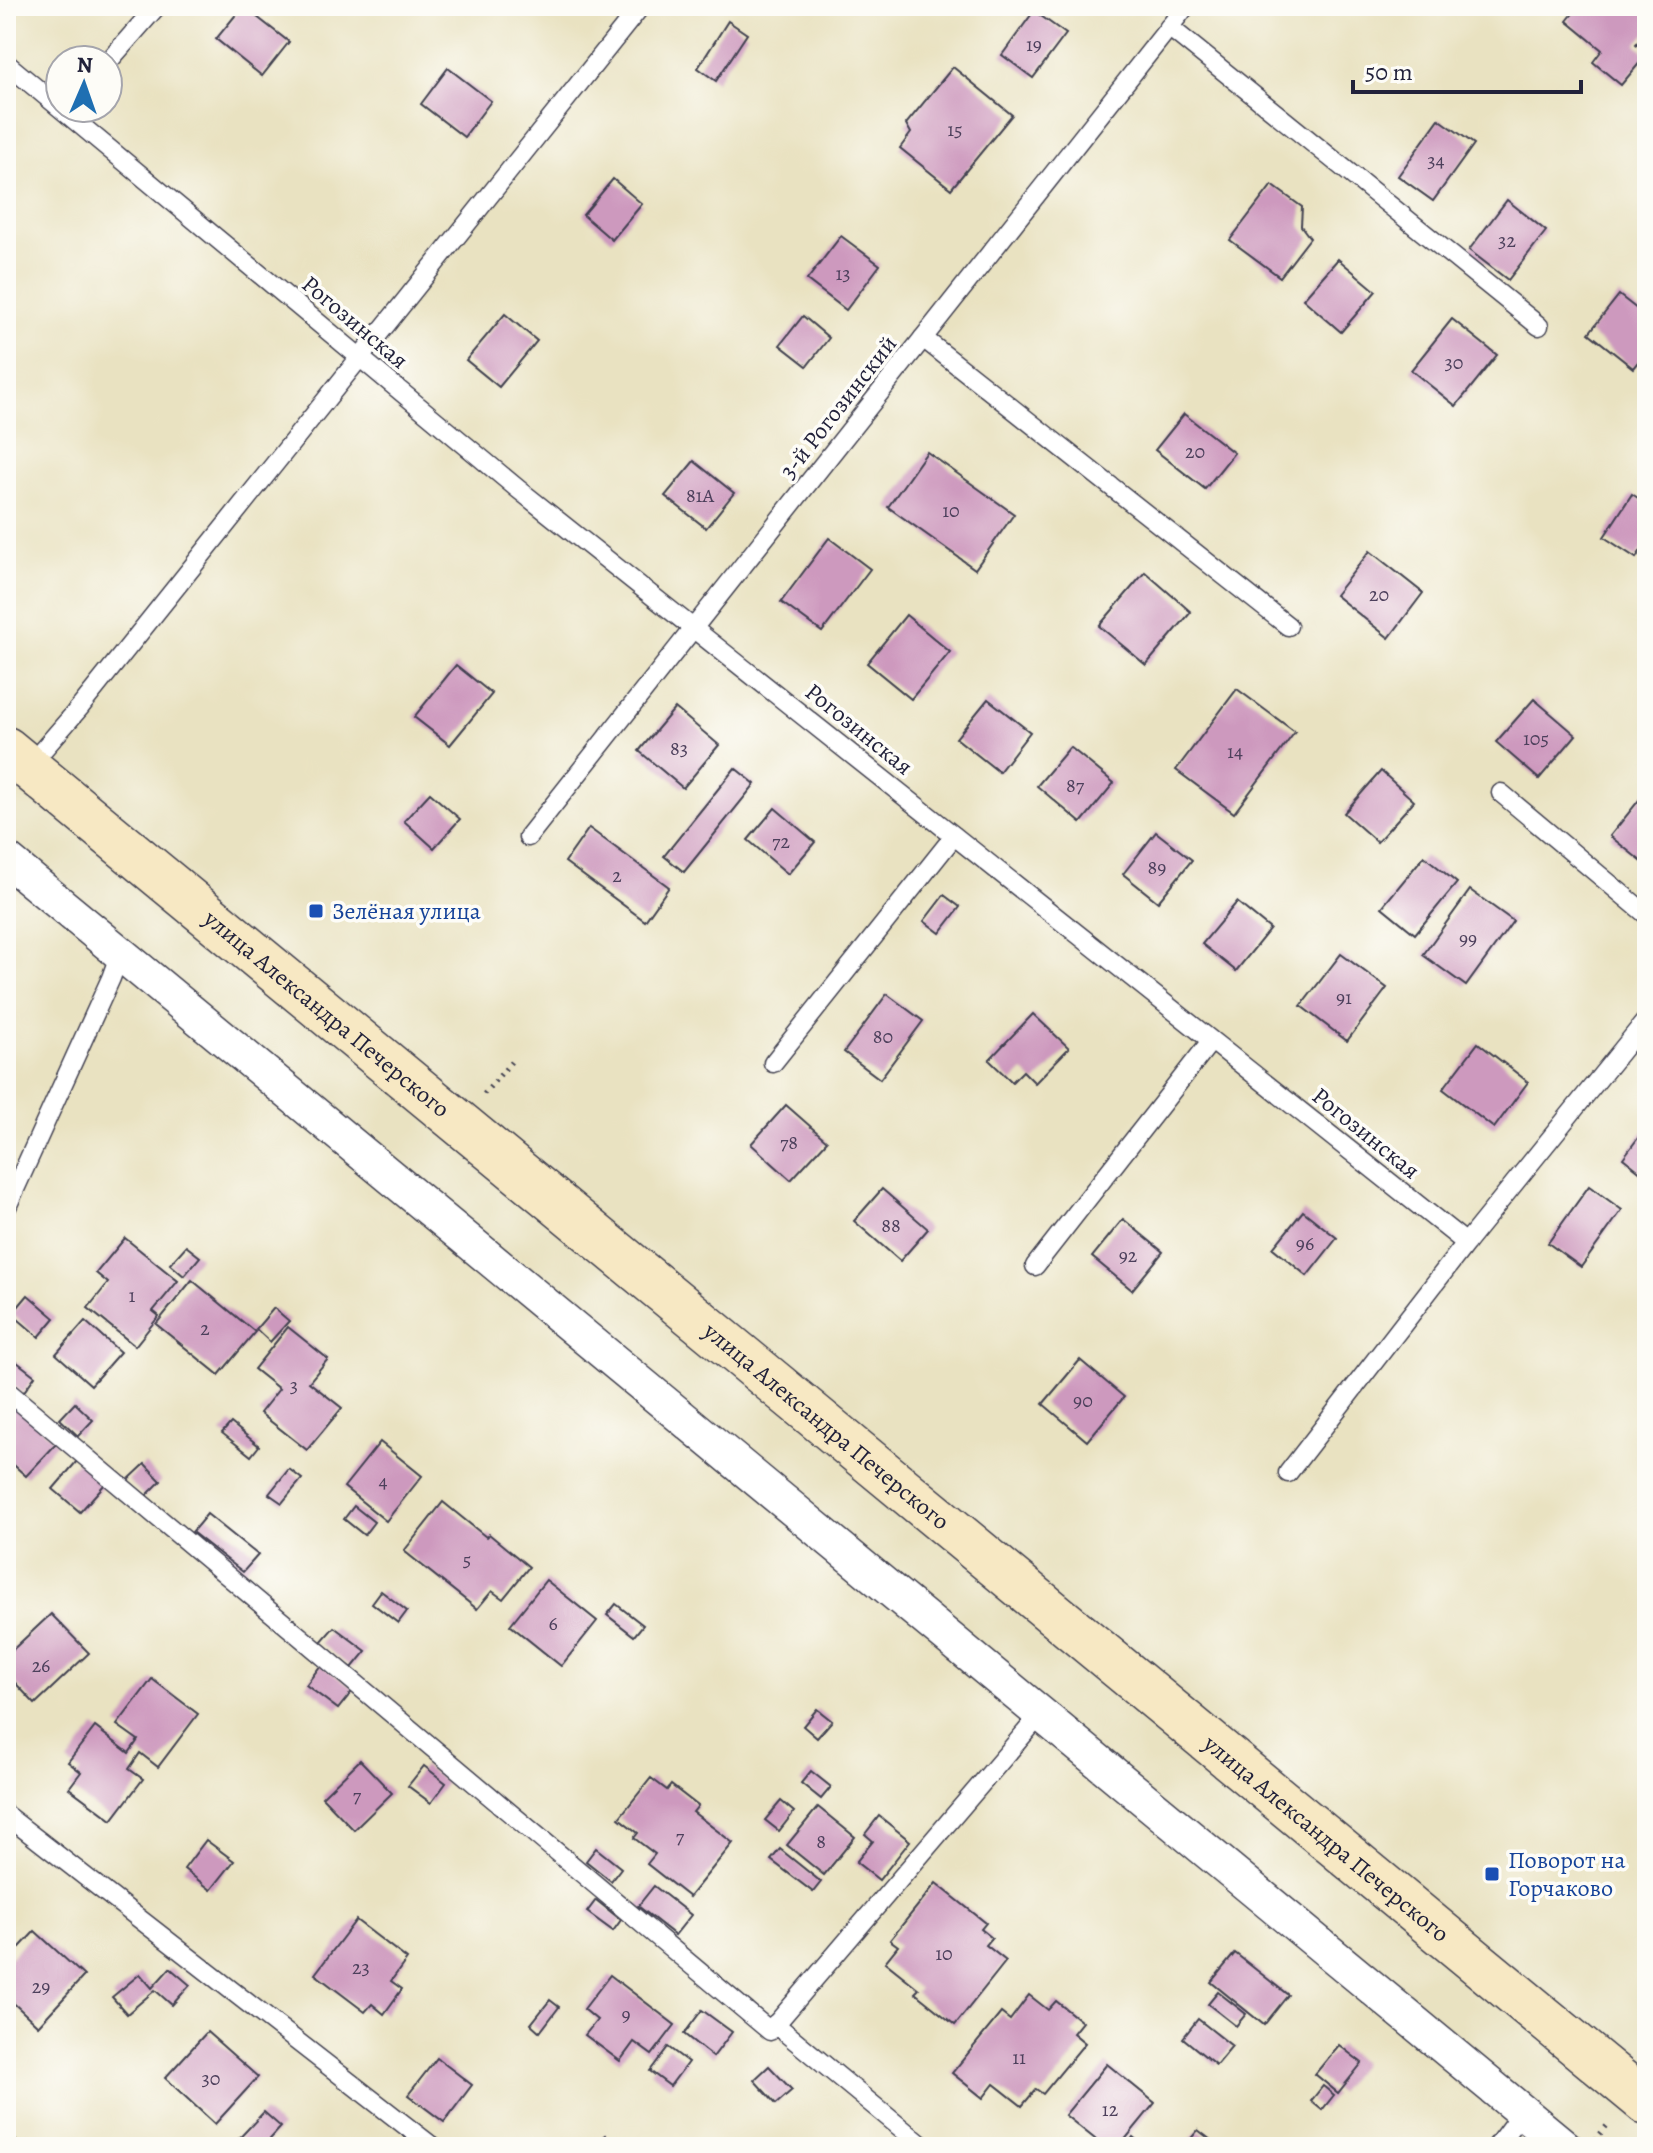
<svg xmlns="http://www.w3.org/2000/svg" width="1653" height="2153" font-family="Alegreya,serif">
	<rect width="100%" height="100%" fill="#fdfcf7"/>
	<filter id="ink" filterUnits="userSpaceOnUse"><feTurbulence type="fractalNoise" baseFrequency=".0125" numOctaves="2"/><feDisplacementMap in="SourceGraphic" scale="16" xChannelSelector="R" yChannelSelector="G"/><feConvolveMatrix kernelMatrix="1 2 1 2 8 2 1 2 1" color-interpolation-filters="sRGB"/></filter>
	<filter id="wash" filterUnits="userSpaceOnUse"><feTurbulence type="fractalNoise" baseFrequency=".006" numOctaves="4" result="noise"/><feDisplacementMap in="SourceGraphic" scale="32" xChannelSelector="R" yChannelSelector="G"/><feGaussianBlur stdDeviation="1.8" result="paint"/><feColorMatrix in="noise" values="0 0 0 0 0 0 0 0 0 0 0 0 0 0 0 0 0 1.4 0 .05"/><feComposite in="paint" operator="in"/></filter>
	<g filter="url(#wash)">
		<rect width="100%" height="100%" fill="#e9e2c1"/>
		<g id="blocks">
			<g fill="#cd99be">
				<path d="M243 6 289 42 262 76 216 39Z"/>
				<path d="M1579 6H1647V32L1636 44 1647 54 1621 85 1593 62 1602 50 1567 21Z"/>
				<path d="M1034 11 1066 34 1033 78 1002 55Z"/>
				<path d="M728 21 747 34 716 81 698 68Z"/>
				<path d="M953 67 1012 115 951 189 900 148 911 133 906 124Z"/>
				<path d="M448 68 491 101 464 137 421 104Z"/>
				<path d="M1439 119 1474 144 1433 201 1398 176Z"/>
				<path d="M613 179 642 204 612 240 583 215Z"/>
				<path d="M1272 185 1302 207 1301 226 1310 238 1280 277 1230 240Z"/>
				<path d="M1507 200 1546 231 1508 280 1469 250Z"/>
				<path d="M841 236 880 265 846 310 807 280Z"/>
				<path d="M1338 259 1376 291 1341 332 1303 299Z"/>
				<path d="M1619 295 1647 317V351L1633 368 1589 333Z"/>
				<path d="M505 314 537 341 499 387 466 360Z"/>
				<path d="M803 316 829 338 807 366 780 345Z"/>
				<path d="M1452 319 1497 355 1456 406 1411 370Z"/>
				<path d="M1184 414 1234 453 1205 489 1155 450Z"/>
				<path d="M927 452 1014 514 975 569 888 507Z"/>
				<path d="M694 461 734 493 706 528 665 496Z"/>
				<path d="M1632 494 1647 504V541L1636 558 1604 537Z"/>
				<path d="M829 538 870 569 822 632 781 602Z"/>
				<path d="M1370 551 1423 593 1389 638 1335 595Z"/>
				<path d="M1145 572 1191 612 1146 665 1099 626Z"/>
				<path d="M906 615 950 652 911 699 867 663Z"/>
				<path d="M456 665 492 694 450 745 414 717Z"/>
				<path d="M1237 689 1295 732 1234 813 1176 770Z"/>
				<path d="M988 699 1030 732 999 772 956 738Z"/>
				<path d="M1534 699 1576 735 1539 779 1496 742Z"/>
				<path d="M675 708 719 745 683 788 639 751Z"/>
				<path d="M1070 747 1114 783 1081 823 1037 786Z"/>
				<path d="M735 768 755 784 684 872 664 856Z"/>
				<path d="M1381 771 1414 801 1377 842 1344 813Z"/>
				<path d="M1647 790V866L1610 836Z"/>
				<path d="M430 793 460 819 434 848 404 821Z"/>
				<path d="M775 808 815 842 788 874 748 840Z"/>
				<path d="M589 828 669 887 645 921 565 862Z"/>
				<path d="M1156 832 1192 860 1158 902 1123 874Z"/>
				<path d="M1424 856 1457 883 1415 934 1382 907Z"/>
				<path d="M1470 890 1513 921 1466 986 1423 955Z"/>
				<path d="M944 895 960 907 940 933 924 921Z"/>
				<path d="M1237 902 1270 929 1236 971 1202 944Z"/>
				<path d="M1341 954 1387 988 1347 1041 1301 1006Z"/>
				<path d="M887 994 923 1021 880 1079 844 1052Z"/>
				<path d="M1033 1014 1069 1048 1035 1083 1023 1071 1012 1082 989 1060Z"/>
				<path d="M1478 1043 1528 1082 1494 1128 1443 1089Z"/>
				<path d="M786 1105 827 1141 791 1180 751 1144Z"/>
				<path d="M1647 1126V1177L1623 1158Z"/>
				<path d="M1589 1186 1622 1210 1581 1267 1548 1243Z"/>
				<path d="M882 1189 928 1229 900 1261 854 1221Z"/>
				<path d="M1303 1211 1337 1238 1307 1276 1273 1248Z"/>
				<path d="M1123 1219 1163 1252 1132 1290 1092 1257Z"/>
				<path d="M125 1238 178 1281 153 1311 159 1316 135 1346 88 1308 108 1283 96 1273Z"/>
				<path d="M186 1246 200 1257 184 1276 170 1264Z"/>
				<path d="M192 1280 255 1332 219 1375 156 1324Z"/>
				<path d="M28 1295 55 1318 39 1337 12 1314Z"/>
				<path d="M274 1308 289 1321 270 1342 256 1329Z"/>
				<path d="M85 1321 120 1352 91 1385 56 1354Z"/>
				<path d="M288 1327 328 1359 309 1382 342 1408 307 1450 260 1413 279 1389 254 1369Z"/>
				<path d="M1080 1360 1124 1397 1087 1441 1043 1404Z"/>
				<path d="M17 1362 35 1376 23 1393 6 1381V1376Z"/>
				<path d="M6 1395 57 1443 26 1476 6 1458Z"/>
				<path d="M75 1403 93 1420 78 1436 60 1419Z"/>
				<path d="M231 1423 259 1446 251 1456 222 1433Z"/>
				<path d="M380 1442 422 1476 386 1521 344 1487Z"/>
				<path d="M77 1461 105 1484 80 1512 53 1489Z"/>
				<path d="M145 1464 161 1481 145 1497 128 1480Z"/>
				<path d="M289 1469 302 1479 282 1503 269 1494Z"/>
				<path d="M443 1502 486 1537 489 1534 529 1567 503 1599 492 1591 477 1609 404 1551Z"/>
				<path d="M354 1506 374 1522 364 1535 344 1519Z"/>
				<path d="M207 1514 258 1555 243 1572 192 1532Z"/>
				<path d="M546 1580 597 1621 561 1666 510 1625Z"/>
				<path d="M381 1591 407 1611 398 1623 372 1603Z"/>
				<path d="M616 1604 643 1625 634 1636 607 1615Z"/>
				<path d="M51 1614 89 1653 35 1704 6 1673V1656Z"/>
				<path d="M334 1627 366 1651 352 1668 320 1643Z"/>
				<path d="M321 1665 354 1689 338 1709 306 1685Z"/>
				<path d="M152 1679 198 1714 158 1767 140 1753 129 1769 143 1779 112 1820 69 1788 81 1772 68 1762 95 1727 129 1753 138 1740 117 1725Z"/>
				<path d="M817 1709 832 1721 817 1738 803 1726Z"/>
				<path d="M360 1760 392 1793 354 1830 322 1797Z"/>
				<path d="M424 1766 446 1783 431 1803 408 1786Z"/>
				<path d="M811 1771 831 1787 821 1799 801 1783Z"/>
				<path d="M651 1778 667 1790 671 1785 698 1806 693 1812 733 1843 689 1897 647 1864 655 1854 634 1838 638 1833 619 1818Z"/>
				<path d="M781 1801 794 1812 779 1831 765 1820Z"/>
				<path d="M818 1807 855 1837 824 1875 787 1845Z"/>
				<path d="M879 1816 910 1841 879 1880 856 1862 873 1841 865 1834Z"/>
				<path d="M206 1840 234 1861 211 1890 184 1869Z"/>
				<path d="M596 1848 621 1868 611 1881 586 1861Z"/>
				<path d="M780 1849 821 1882 813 1892 771 1860Z"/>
				<path d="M936 1883 986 1923 981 1929 992 1938 986 1945 1006 1961 955 2025 915 1993 919 1989 885 1962 898 1946 890 1940Z"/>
				<path d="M654 1886 691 1915 675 1935 638 1906Z"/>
				<path d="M596 1900 621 1920 613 1931 587 1912Z"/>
				<path d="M356 1920 407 1959 391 1981 402 1989 384 2014 372 2004 365 2012 315 1974Z"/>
				<path d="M35 1931 84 1976 38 2026 6 1996V1962Z"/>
				<path d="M1235 1953 1288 1995 1264 2025 1211 1982Z"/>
				<path d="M170 1968 190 1985 172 2005 155 1990 127 2014 112 1997 140 1974 152 1988Z"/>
				<path d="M610 1975 675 2025 652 2055 634 2042 620 2061 585 2035 597 2020 584 2009Z"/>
				<path d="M1218 1992 1246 2014 1236 2026 1208 2004Z"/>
				<path d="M1029 1995 1048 2010 1056 2001 1082 2022 1073 2033 1085 2043 1043 2094 1036 2089 1022 2106 994 2084 983 2098 952 2073 1001 2013 1010 2020Z"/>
				<path d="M550 2000 559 2007 540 2032 531 2024Z"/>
				<path d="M702 2010 732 2032 713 2057 684 2034Z"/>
				<path d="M1198 2019 1232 2046 1216 2065 1183 2038Z"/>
				<path d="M207 2032 258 2077 215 2124 165 2078Z"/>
				<path d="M1339 2045 1362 2063 1338 2093 1315 2074Z"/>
				<path d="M668 2047 688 2062 670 2086 650 2071Z"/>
				<path d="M437 2058 472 2085 444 2122 408 2095Z"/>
				<path d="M1107 2064 1155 2103 1119 2147H1105L1065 2115Z"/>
				<path d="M769 2066 792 2090 776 2104 754 2080Z"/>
				<path d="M1323 2086 1334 2095 1322 2110 1311 2101Z"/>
				<path d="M264 2112 281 2127 263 2147H231Z"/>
				<path d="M1198 2130 1220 2147H1184Z"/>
				<path d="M6 2132 23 2147H6Z"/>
				<path d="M605 2135 616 2147H591Z"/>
				<path d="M1133 2137 1145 2147H1126Z"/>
			</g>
		</g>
	</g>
	<g filter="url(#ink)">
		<use href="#blocks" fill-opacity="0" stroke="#403f4f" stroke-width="2"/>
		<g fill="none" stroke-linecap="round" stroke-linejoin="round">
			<defs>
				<g id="service">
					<path d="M1169 27 1539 326"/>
					<path d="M108 62 157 6"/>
					<path d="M6 63 518 489 1466 1243 1647 1019"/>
					<path d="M923 338 1288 626"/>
					<path d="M28 767 81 706 641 6"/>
					<path d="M1501 793 1647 915"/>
					<path d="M528 837 1186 6"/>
					<path d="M773 1063 954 836"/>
					<path d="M6 1209 111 978 120 953"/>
					<path d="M1035 1266 1211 1041"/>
					<path d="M6 1390 770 2031 1041 1714"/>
					<path d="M1288 1473 1466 1243"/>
					<path d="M6 1815 433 2147"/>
					<path d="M775 2024 924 2147"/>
					<path d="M1496 2147 1522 2112"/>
				</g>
				<path id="minor" d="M6 859 1565 2147"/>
				<g id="secondary">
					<path id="s1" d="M6 749 1647 2103"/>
				</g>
			</defs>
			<use href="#service" stroke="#403f4f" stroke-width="21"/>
			<use href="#minor" stroke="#403f4f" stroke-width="37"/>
			<use href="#secondary" stroke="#403f4f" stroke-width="47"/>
			<g stroke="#403f4f" stroke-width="5" stroke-dasharray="2 6" stroke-linecap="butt">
				<path d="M484 1094 511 1062"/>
				<path d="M1595 2140 1610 2122"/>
			</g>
			<use href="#service" stroke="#fff" stroke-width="18"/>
			<use href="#minor" stroke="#fff" stroke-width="34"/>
			<use href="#secondary" stroke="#f7e8c3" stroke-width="44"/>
		</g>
	</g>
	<g fill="#1a4fb4" stroke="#fdfcf7" stroke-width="3">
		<rect x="308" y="903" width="16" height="16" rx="4"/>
		<rect x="1484" y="1866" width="16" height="16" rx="4"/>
	</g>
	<g text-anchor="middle" stroke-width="7" stroke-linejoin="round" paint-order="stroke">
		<g font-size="20" fill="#4d405c">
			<text x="1034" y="51">19</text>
			<text x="955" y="136">15</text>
			<text x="1436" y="167">34</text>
			<text x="1507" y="247">32</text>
			<text x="843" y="280">13</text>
			<text x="1454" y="369">30</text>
			<text x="1195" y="458">20</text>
			<text x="700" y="502">81А</text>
			<text x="951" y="517">10</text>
			<text x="1379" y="601">20</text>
			<text x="1536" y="745">105</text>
			<text x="679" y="755">83</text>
			<text x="1235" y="758">14</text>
			<text x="1075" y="792">87</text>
			<text x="781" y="848">72</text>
			<text x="1157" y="874">89</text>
			<text x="617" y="882">2</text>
			<text x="1468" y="945">99</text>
			<text x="1344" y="1004">91</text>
			<text x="883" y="1043">80</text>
			<text x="789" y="1149">78</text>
			<text x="891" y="1232">88</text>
			<text x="1305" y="1250">96</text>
			<text x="1128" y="1262">92</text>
			<text x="132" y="1302">1</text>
			<text x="205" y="1335">2</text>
			<text x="294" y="1392">3</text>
			<text x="1083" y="1407">90</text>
			<text x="383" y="1488">4</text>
			<text x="467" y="1566">5</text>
			<text x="553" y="1630">6</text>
			<text x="41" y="1672">26</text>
			<text x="357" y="1802">7</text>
			<text x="680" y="1843">7</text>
			<text x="821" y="1848">8</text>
			<text x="944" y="1960">10</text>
			<text x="361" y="1974">23</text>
			<text x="41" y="1993">29</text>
			<text x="626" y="2021">9</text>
			<text x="1019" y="2064">11</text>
			<text x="211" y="2085">30</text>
			<text x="1110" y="2116">12</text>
		</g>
		<g font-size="24" fill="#22223b" stroke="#fdfcf7">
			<text transform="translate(355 322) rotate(40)" y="8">Рогозинская</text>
			<text transform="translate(838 407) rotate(-52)" y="8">3-й Рогозинский</text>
			<text transform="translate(859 729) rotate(39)" y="8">Рогозинская</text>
			<text dy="8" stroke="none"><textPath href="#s1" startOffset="416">улица Александра Печерского</textPath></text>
			<text transform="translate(1366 1133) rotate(39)" y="8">Рогозинская</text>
			<text dy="8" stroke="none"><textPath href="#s1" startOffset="1064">улица Александра Печерского</textPath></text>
			<text dy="8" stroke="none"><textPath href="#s1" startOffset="1712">улица Александра Печерского</textPath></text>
		</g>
		<g font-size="24" fill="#164399" stroke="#fdfcf7" text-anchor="start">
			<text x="332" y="919">Зелёная улица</text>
			<text x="1508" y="1868">Поворот на<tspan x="1508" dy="28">Горчаково</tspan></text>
		</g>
	</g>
	<rect width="1653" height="2153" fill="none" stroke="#fdfcf7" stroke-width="32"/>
	<g transform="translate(84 84) rotate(2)"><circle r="38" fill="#fdfcf7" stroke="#a5a5ac" stroke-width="2"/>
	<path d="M0-6L14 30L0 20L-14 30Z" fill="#1f6fb2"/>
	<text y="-12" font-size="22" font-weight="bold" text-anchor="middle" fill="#22223b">N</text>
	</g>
	<path d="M1353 80v12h228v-12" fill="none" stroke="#22223b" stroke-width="4"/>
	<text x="1365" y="80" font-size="24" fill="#22223b" stroke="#fdfcf7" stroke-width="6" paint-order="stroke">50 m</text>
</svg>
